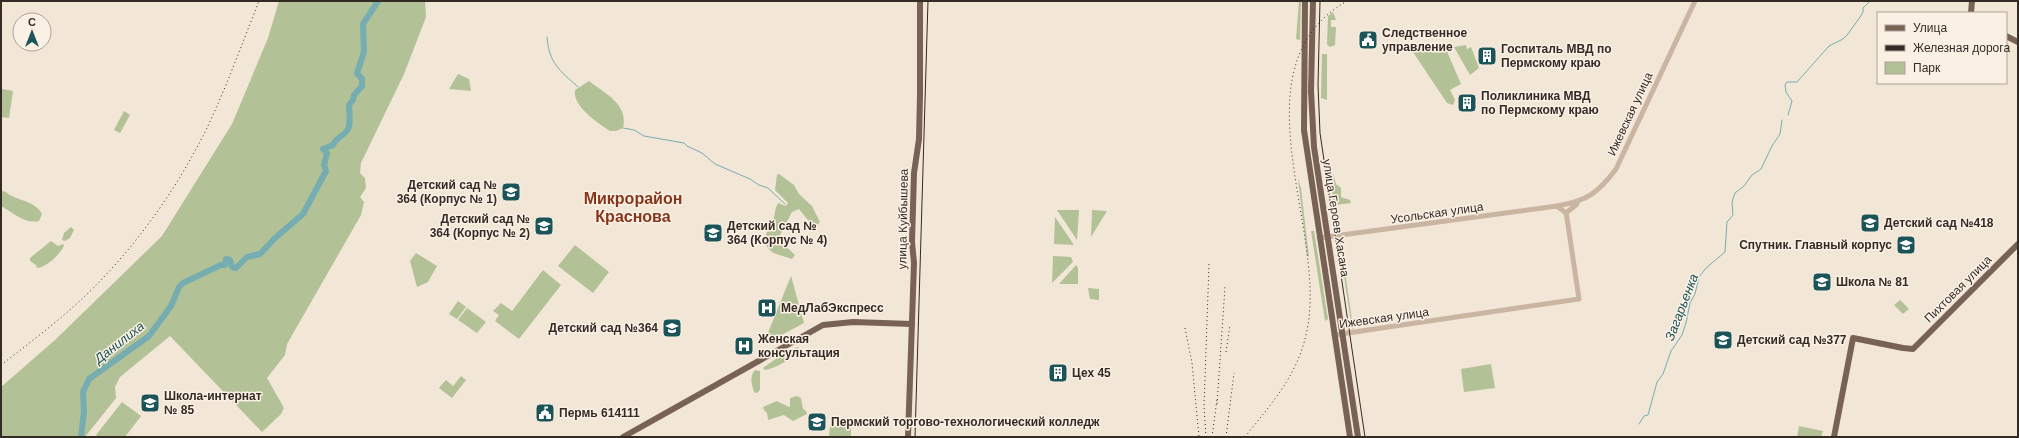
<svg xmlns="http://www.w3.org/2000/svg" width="2019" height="438" font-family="Helvetica,sans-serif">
	<rect width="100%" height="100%" fill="#f2e6d7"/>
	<g fill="#b3c197">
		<path d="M279 1H425L426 17 404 74 361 163 360 173 365 178 366 188 360 197 364 202 361 215 287 344 285 355 267 378 284 408 281 414 262 432 170 336 120 377 115 387 116 398 85 437H1V387L55 340 162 236 232 124 268 38Z"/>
		<path d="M1299 1H1301L1300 40 1296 39Z"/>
		<path d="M1333 12 1336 20H1331V27H1336L1335 45 1330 47 1327 44 1328 16Z"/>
		<path d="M1466 45 1467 49 1471 47 1479 68 1470 75 1454 47Z"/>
		<path d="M1445 47 1461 84 1450 90 1455 100 1453 105 1447 103 1411 49Z"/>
		<path d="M1322 54H1327V100L1321 98Z"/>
		<path d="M458 74 469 79 471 91 449 89Z"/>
		<path d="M589 81C604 93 629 104 623 128L616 131H610C598 123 572 106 575 90Z"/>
		<path d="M2 89 13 91 9 118 1 117Z"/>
		<path d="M124 111 130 115 120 133 114 130Z"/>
		<path d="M1329 171 1333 174 1336 184 1341 188V197L1350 200 1351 203 1334 205Z"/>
		<path d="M779 174 794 185 799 194 812 206 820 222 816 226 812 225 799 209 792 212 778 239 795 255 792 259C785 256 773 255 769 249 760 240 770 227 774 218 775 213 775 208 778 203L786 206 788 203 775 190 777 175Z"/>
		<path d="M1298 179 1301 188 1309 257 1307 255Z"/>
		<path d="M1 191C7 191 7 194 12 196 22 201 37 203 42 214L39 221C26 224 14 214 3 207H1Z"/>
		<path d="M1057 210H1079L1077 240Z"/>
		<path d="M1092 210 1107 211 1091 237Z"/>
		<path d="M1055 217 1074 245 1054 244Z"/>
		<path d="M71 227 74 230 70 238 65 241 62 240 64 233Z"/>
		<path d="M1311 231H1314L1328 319 1325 321Z"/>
		<path d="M51 241 58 246 63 244 64 246C59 255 47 267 37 268L36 265 30 261V258Z"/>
		<path d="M1343 242 1342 250 1353 327H1356L1352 329 1339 243Z"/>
		<path d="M575 245 609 272 593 293 558 266Z"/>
		<path d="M416 253 437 266 428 282 417 287 410 261Z"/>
		<path d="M1053 256 1071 257 1073 262 1052 283Z"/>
		<path d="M1076 265 1078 268V284H1059Z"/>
		<path d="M543 270 561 285 519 339 495 321 499 315 493 311 501 303 512 311Z"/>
		<path d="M791 276 804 323 763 345Z"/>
		<path d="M1088 288 1099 289V300L1090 299Z"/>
		<path d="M1900 300 1909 309 1903 314 1894 305Z"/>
		<path d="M458 301 466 307 457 319 449 314Z"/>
		<path d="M467 308 486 322 477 333 458 320Z"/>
		<path d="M798 347 799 351C790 359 777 368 765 370L763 368 781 355Z"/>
		<path d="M1491 364 1495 388 1464 392 1461 369Z"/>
		<path d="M755 370 760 371V390L757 393 754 392C752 385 749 376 755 370Z"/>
		<path d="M461 376 466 380 452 398 439 388 446 380 453 386Z"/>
		<path d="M797 396 801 398 803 409 806 411 807 414 793 421 784 415 768 420 767 413 764 410 763 407 777 401 789 407 790 406V398Z"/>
		<path d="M122 402 141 416 125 437H98L96 435Z"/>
		<path d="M830 426H851V437L829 436Z"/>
		<path d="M1799 426 1823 431 1821 437H1797Z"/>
	</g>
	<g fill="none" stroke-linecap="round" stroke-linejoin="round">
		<g stroke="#75adb0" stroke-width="1">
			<path d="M547 37C549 63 559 70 578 87"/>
			<path d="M1788 115 1792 101 1786 92 1785 85 1787 82H1797L1829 46 1843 39 1848 34 1860 17 1863 12V8L1870 1"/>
			<path d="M623 128 634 130 644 136 684 143 687 146 702 153 715 164 750 179 759 185 768 188 785 204"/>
			<path d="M1639 424 1644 416 1648 415 1657 382 1663 374 1671 351 1682 335 1686 323 1690 303 1695 294 1699 277 1706 268 1725 252 1727 222 1733 215 1732 202 1735 193 1744 186 1752 175 1761 169 1772 146 1780 134 1782 120"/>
		</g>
		<path stroke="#75adb0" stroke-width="6" d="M81 437 84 411 83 392 89 379 149 336 171 306 179 287 183 283 221 265H225L226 259 230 260 232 267 236 268 247 257 260 254 275 238 303 214 326 171 324 165 327 153 323 149 333 145C336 138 340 138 346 132 352 126 349 113 349 105L353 100 354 95 362 86V79L357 73 364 52 363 24 378 1"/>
		<g stroke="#cab5a3" stroke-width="5">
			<path d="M1566 213 1577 204"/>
			<path d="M1319 238 1557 206C1587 201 1598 193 1616 169L1695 1"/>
			<path d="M1334 335 1579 299 1567 218 1566 213 1557 206"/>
		</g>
		<g stroke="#786256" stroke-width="6">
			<path d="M1305 1 1304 130 1350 437"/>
			<path d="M1313 1 1311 91 1314 147 1358 437"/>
			<path d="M1971 13 1972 1"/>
			<path d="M2006 36 2018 42"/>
			<path d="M623 437 823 325 853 322 912 324"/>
			<path d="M908 437 914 263 912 242 914 173 919 139 920 94V1"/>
			<path d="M1834 437 1853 338 1903 348 1913 349 2018 244"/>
		</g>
		<g stroke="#352b25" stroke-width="1">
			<path d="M1320 1 1318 85 1320 133 1365 437"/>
			<path d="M915 437 928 1"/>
		</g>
		<g stroke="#352b25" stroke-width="1" stroke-dasharray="1 3" stroke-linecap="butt">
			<path d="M1185 328 1192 363 1199 437"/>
			<path d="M1226 352 1230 325"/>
			<path d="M1 365C36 338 72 311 102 279 144 235 179 184 206 130 226 88 242 44 259 1"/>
			<path d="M1217 404 1225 287"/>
			<path d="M1206 437 1204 406 1209 264"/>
			<path d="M1212 437 1217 399"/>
			<path d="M1226 437 1234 373"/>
			<path d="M1245 437C1274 400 1300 373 1308 325 1325 225 1234 66 1347 1"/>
		</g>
	</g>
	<defs>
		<symbol id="civic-square" viewBox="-11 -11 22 22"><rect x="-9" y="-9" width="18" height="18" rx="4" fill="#1a5358" stroke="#faf0e4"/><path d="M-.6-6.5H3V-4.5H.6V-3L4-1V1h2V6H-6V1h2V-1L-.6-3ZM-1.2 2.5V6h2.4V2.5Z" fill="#fff"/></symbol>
		<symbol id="building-square" viewBox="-11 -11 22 22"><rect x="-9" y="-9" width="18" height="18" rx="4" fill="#1a5358" stroke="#faf0e4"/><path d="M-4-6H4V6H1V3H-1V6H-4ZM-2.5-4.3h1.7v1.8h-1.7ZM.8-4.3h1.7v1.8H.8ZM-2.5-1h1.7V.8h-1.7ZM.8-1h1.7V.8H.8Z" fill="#fff"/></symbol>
		<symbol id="school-square" viewBox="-11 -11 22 22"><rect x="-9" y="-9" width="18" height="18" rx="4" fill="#1a5358" stroke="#faf0e4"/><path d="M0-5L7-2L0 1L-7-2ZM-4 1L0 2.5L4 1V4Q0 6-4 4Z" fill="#fff"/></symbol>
		<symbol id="hospital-square" viewBox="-11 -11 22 22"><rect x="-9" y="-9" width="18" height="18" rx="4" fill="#1a5358" stroke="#faf0e4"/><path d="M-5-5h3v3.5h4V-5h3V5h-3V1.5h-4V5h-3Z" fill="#fff"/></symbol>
		<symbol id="university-square" viewBox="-11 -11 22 22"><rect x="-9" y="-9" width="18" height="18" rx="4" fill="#1a5358" stroke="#faf0e4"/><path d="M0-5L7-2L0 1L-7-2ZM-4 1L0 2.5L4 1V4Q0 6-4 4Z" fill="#fff"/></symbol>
	</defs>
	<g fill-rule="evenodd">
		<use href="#civic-square" x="1357" y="29" width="22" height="22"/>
		<use href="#building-square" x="1476" y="45" width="22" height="22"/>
		<use href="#building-square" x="1456" y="92" width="22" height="22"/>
		<use href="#school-square" x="500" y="181" width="22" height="22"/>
		<use href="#school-square" x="1859" y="212" width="22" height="22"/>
		<use href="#school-square" x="533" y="215" width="22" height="22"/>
		<use href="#school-square" x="702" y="222" width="22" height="22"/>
		<use href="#school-square" x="1895" y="234" width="22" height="22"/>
		<use href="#school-square" x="1811" y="271" width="22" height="22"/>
		<use href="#hospital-square" x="756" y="297" width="22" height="22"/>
		<use href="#school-square" x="661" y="317" width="22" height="22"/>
		<use href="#school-square" x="1712" y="329" width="22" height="22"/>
		<use href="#hospital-square" x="733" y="335" width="22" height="22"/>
		<use href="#building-square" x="1047" y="362" width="22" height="22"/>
		<use href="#school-square" x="139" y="392" width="22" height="22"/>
		<use href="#civic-square" x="534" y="402" width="22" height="22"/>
		<use href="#university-square" x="806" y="411" width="22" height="22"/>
	</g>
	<g text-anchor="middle" stroke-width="3" stroke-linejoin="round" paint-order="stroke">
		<g font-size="12" font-weight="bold" fill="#352b25" stroke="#faf0e4" text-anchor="start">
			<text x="1382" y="37">Следственное<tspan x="1382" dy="14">управление</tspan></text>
			<text x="1501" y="53">Госпиталь МВД по<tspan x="1501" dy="14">Пермскому краю</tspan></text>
			<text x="1481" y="100">Поликлиника МВД<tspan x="1481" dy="14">по Пермскому краю</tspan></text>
			<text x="497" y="189" text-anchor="end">Детский сад №<tspan x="497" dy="14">364 (Корпус № 1)</tspan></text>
			<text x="530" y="223" text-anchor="end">Детский сад №<tspan x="530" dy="14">364 (Корпус № 2)</tspan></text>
			<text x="1884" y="227">Детский сад №418</text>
			<text x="727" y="230">Детский сад №<tspan x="727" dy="14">364 (Корпус № 4)</tspan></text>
			<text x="1892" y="249" text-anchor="end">Спутник. Главный корпус</text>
			<text x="1836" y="286">Школа № 81</text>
			<text x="781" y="312">МедЛабЭкспресс</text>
			<text x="658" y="332" text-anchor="end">Детский сад №364</text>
			<text x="758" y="343">Женская<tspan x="758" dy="14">консультация</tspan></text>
			<text x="1737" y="344">Детский сад №377</text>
			<text x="1072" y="377">Цех 45</text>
			<text x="164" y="400">Школа-интернат<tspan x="164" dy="14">№ 85</tspan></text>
			<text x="559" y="417">Пермь 614111</text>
			<text x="831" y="426">Пермский торгово-технологический колледж</text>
		</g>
		<g font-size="12" fill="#352b25" stroke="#faf0e4">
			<text transform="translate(1630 114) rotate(-65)" y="4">Ижевская улица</text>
			<text transform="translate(1437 213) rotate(-8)" y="4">Усольская улица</text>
			<text transform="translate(1336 218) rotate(81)" y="4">улица Героев Хасана</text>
			<text transform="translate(903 219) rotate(-89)" y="4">улица Куйбышева</text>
			<text transform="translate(1958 289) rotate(-45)" y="4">Пихтовая улица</text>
			<text transform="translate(1384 318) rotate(-8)" y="4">Ижевская улица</text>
		</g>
		<g font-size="13" font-style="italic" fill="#1a5358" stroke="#faf0e4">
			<text transform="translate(1681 307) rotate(-69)" y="5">Загарьенка</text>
			<text transform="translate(119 342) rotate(-38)" y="5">Данилиха</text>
		</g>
		<g font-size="16" font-weight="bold" fill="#87361b" stroke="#faf0e4">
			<text x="633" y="204">Микрорайон<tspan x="633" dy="18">Краснова</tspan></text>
		</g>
	</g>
	<rect width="2019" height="438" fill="none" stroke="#352b25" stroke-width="4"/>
	<rect x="1877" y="12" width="130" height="72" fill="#faf0e4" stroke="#aba198"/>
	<rect x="1885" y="25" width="20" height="6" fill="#786256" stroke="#aba198"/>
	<text x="1913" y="32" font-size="12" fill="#352b25">Улица</text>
	<rect x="1885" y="45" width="20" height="6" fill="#352b25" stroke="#aba198"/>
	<text x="1913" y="52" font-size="12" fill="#352b25">Железная дорога</text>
	<rect x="1885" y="62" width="20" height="12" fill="#b3c197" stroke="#aba198"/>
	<text x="1913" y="72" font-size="12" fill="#352b25">Парк</text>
	<g transform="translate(32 32)"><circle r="19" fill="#faf0e4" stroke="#aba198"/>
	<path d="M0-3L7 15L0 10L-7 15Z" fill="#1a5358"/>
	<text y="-6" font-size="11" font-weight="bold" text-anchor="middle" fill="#352b25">С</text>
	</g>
</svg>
